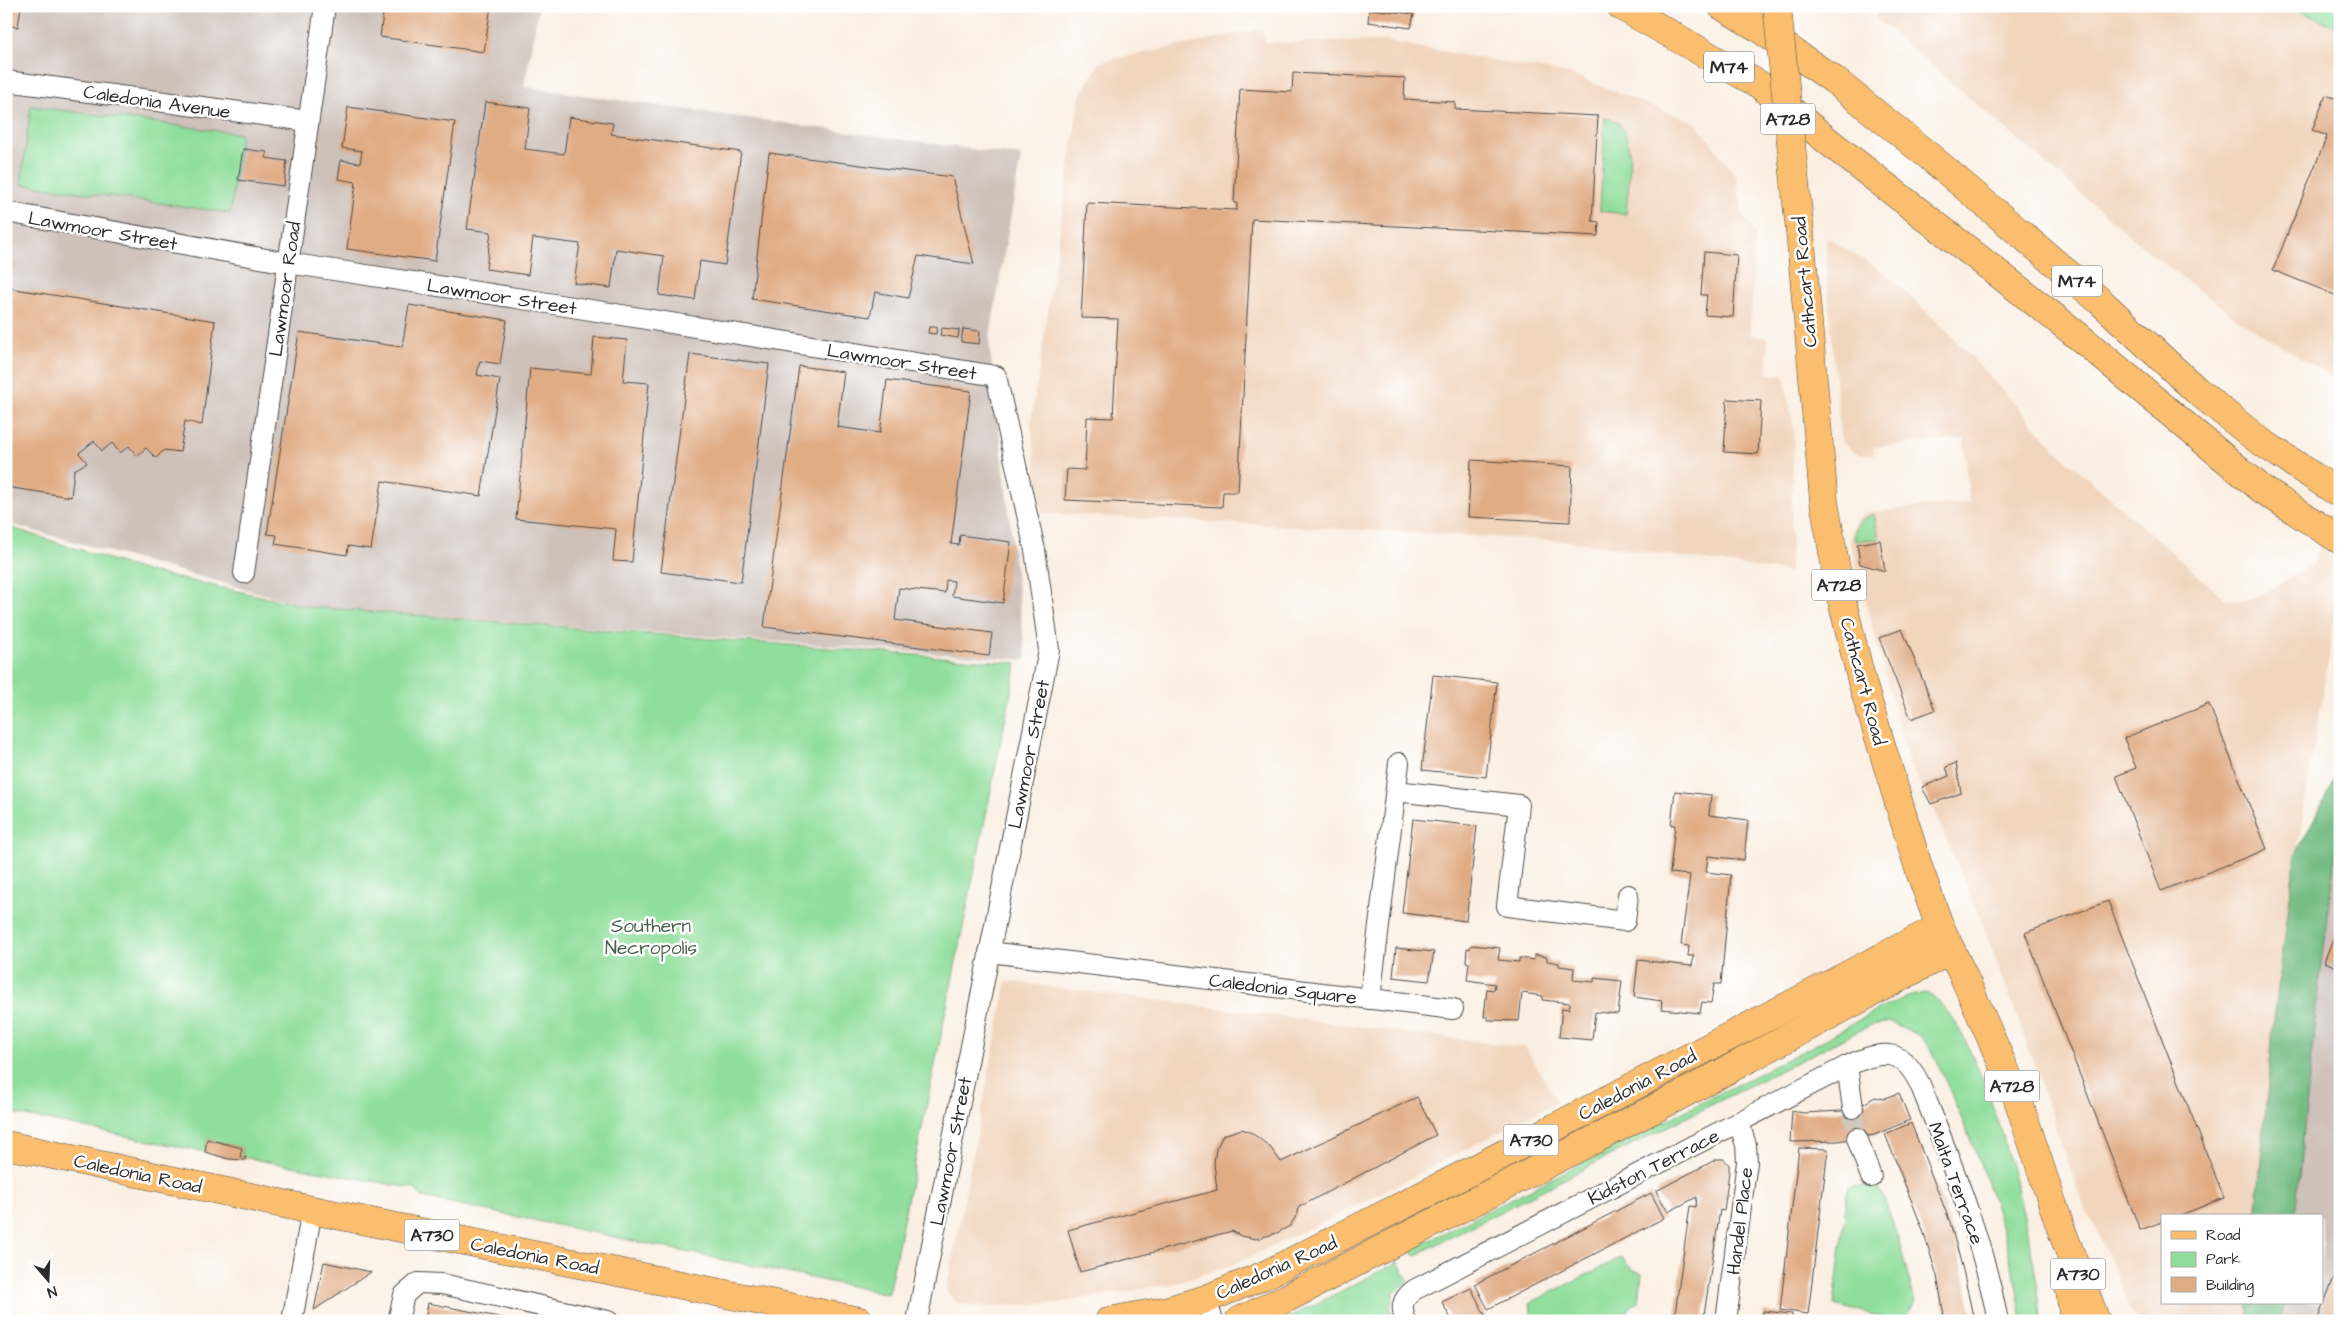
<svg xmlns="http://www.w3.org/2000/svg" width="2346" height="1327" font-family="'Architects Daughter',sans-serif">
	<rect width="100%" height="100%" fill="#fff"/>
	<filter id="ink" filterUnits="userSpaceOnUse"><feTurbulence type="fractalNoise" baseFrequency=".02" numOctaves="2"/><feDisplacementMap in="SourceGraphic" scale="10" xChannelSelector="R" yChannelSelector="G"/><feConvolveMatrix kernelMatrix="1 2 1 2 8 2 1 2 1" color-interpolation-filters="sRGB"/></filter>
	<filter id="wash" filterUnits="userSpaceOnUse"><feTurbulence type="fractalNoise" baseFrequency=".0096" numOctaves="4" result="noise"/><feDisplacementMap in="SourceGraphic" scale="20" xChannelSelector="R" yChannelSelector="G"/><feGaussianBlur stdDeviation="1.12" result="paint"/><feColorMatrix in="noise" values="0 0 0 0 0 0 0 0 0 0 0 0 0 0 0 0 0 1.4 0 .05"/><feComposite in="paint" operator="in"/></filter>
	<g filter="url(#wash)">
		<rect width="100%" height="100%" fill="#faefe2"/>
		<g fill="#f1d5bd">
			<path d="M1874 6H2289L2340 29V382L2233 316 2150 253 1877 19Z"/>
			<path d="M1262 29 1266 43 1384 41 1570 74 1696 123 1736 176 1743 216 1755 233 1750 335 1768 338 1767 374 1784 376 1794 429 1790 572 1567 541 1042 513 1031 423 1080 95 1100 62Z"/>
			<path d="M1826 237 1873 265 1896 283 1953 337 2061 455 2225 599 2239 601 2255 598 2314 564 2340 484V602L2334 622 2284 933 2273 1028 2256 1216H2162V1303H2248L2247 1321H2137L2130 1312 2111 1260 2081 1200 2017 1016 1979 915 1931 804 1909 763 1850 543 1852 530 1856 521 1863 514 1871 512 1969 502 1964 439 1873 447 1874 454 1861 455 1853 452 1842 442 1840 435 1827 281Z"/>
			<path d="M1007 981 1526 1048 1557 1102 1358 1205 1235 1264 1176 1283 1058 1303 976 1307 957 1303 946 1291Z"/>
		</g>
		<g fill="#cec1ba">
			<path d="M6 6H539L524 87 1021 156 989 342 1026 660 310 607 6 523Z"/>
			<path d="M2340 820V1321H2282L2284 1303H2322V1216H2295L2320 970Z"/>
		</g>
		<g fill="#90de9b" stroke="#5e8463">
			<path d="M2289 6H2340V29Z"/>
			<path d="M31 106 241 134 230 213 21 184Z"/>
			<path d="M1605 118C1641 119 1627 190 1626 214L1600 211Z"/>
			<path d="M1874 514 1879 539 1855 541C1853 526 1860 519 1874 514Z"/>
			<path d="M6 526 146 571 310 607 1017 663 888 1294 422 1197 415 1189 242 1157V1148L207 1139 205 1152 6 1112Z"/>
			<path d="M1926 993C1984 1019 2039 1258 2041 1321H2022C2010 1226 1970 1137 1932 1050L1920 1036 1891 1022 1871 1025 1607 1157 1414 1256 1410 1250C1543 1183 1675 1116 1807 1049 1839 1033 1893 996 1926 993Z"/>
			<path d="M1877 1185C1896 1221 1904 1263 1915 1302L1907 1315 1894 1320 1834 1305 1848 1187Z"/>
			<path d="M1622 1257C1627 1266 1632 1270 1642 1273L1639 1302 1630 1307 1624 1319 1618 1321H1532L1530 1303Z"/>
			<path d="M1398 1262 1409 1281 1394 1292 1390 1309 1396 1321H1282Z"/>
		</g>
		<g fill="#74bd83" stroke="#507457">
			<path d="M2340 768V820L2320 970 2295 1216H2256L2273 1028 2295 856Z"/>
			<path d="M2248 1303H2284L2282 1321H2247Z"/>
		</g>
		<g id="blocks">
			<g fill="#e0ac84">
				<path d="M6 6H21L18 27 6 25Z"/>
				<path d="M384 6H491L484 52 380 37Z"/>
				<path d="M1369 9 1414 14 1411 28 1368 22Z"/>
				<path d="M1293 73 1405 78 1404 99 1455 102V109L1598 116 1592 221 1599 222 1598 236 1252 219 1238 492H1223L1222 507 1065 500 1067 469 1085 470 1087 417 1113 418 1118 319 1081 318 1087 203 1237 210V203H1234L1240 89 1292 92Z"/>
				<path d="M2326 95 2340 100V297L2273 270 2327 136 2312 130Z"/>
				<path d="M485 102 530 108 525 149 564 154 569 117 613 123 611 134 741 152 725 265 700 261 695 300 659 295 664 256 616 249 611 288 574 283 580 244 533 238 528 275 486 269 491 232 467 229Z"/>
				<path d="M348 107 455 122 435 261 347 249 356 182 338 179 341 160 360 163 362 151 342 148Z"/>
				<path d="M243 149 267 152 266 158 287 161 284 186 238 180Z"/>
				<path d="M769 153 952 177 974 264 918 256 908 298 875 292 870 317 752 299Z"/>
				<path d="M1704 252 1737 255 1733 317 1705 315 1707 295H1701Z"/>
				<path d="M9 288 215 321 202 425 185 421 180 452 164 450 156 458 146 448 137 456 129 446 120 453 112 443 102 451 94 441 79 453 87 463 74 470 71 497 6 487V314Z"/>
				<path d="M409 305 507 320 500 364 480 361 477 375 500 379 481 496 382 481 371 549 348 546 347 555 275 544 277 535 267 534 299 332 402 347Z"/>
				<path d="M929 327H937L936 334 928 333Z"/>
				<path d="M942 328 959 330 958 338 940 335Z"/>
				<path d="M963 329 980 331 979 344 961 342Z"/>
				<path d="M594 337 627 340 623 381 649 383 632 562 613 561 616 529 516 519 530 368 591 374Z"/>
				<path d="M690 354 769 364 741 582 661 572Z"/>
				<path d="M799 366 844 372 837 427 880 433 887 380 971 391 951 544 959 545 960 535 1011 542 1003 603 952 596 954 581 946 580 945 593 899 588 895 620 992 633 989 656 764 627Z"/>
				<path d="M1727 399 1761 401 1758 454 1724 452Z"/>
				<path d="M1471 460 1572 466 1570 522 1468 517Z"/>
				<path d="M1880 540 1885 571 1860 564 1857 544Z"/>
				<path d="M1902 629 1935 710 1911 719 1879 638Z"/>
				<path d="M1433 675 1497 682 1486 777 1422 770Z"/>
				<path d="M2209 704 2267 849 2161 891 2116 776 2136 768 2124 738Z"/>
				<path d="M1956 763 1961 793 1931 804 1922 787 1949 776 1946 767Z"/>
				<path d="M1675 791 1711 795 1709 815 1748 820 1744 860 1708 856 1706 872 1731 875 1721 984H1714L1711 1003 1702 1002 1700 1013 1661 1009 1662 1001 1634 997 1638 960 1692 966 1694 956H1688L1689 946 1681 945 1690 875 1670 873 1675 825H1671Z"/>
				<path d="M1413 819 1477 826 1466 921 1402 913Z"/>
				<path d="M2108 901 2224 1198 2178 1216H2162V1222L2140 1230 2025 933Z"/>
				<path d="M2340 921V968L2324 962Z"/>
				<path d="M1471 945 1500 948 1498 960 1519 962V958L1534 960V955L1547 957V961L1559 963V966L1574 968 1573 980 1594 982V978L1622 981 1618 1014 1595 1012 1592 1040 1559 1037 1562 1008 1569 1009 1570 1003 1542 1000 1543 996 1522 993 1519 1021 1488 1020V1017H1484L1487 989 1494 990 1495 984 1467 980 1469 963 1466 962 1467 948 1470 949Z"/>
				<path d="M1396 948 1434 952 1429 981 1393 977Z"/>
				<path d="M1899 1093 1910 1120 1874 1135 1838 1141 1790 1142 1792 1111 1804 1113 1841 1111 1865 1103 1875 1097 1883 1099Z"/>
				<path d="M1417 1097 1436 1135 1299 1207 1298 1213 1290 1226 1277 1233 1256 1239 1241 1236 1232 1231 1080 1272 1068 1230 1217 1190 1214 1163 1216 1149 1223 1135 1242 1129 1252 1133 1270 1147 1281 1162Z"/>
				<path d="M1911 1123 1950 1222 1963 1270 1974 1321H1945L1937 1276 1923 1230 1885 1134Z"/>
				<path d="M207 1139 242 1148 240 1157H246L245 1160 229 1159 205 1152Z"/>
				<path d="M1799 1148 1828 1149 1808 1314 1780 1310Z"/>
				<path d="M1717 1159H1724L1729 1165V1171L1724 1211 1720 1210 1703 1321H1674L1690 1206 1696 1207 1697 1197 1668 1212 1656 1191Z"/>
				<path d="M1651 1193 1664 1218 1488 1309 1475 1284Z"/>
				<path d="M324 1262 371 1272 314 1310Z"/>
				<path d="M2340 1262V1321H2317Z"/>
				<path d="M1471 1288 1488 1321H1452L1442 1302Z"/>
				<path d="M428 1303 514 1320V1321H425Z"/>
				<path d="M1763 1311 1792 1314V1321H1762Z"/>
			</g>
		</g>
	</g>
	<g filter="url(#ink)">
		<use href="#blocks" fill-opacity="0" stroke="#4a4846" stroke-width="1"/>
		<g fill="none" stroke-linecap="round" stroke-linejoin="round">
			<path stroke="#d1c8bd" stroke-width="20" stroke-dasharray="20 10" stroke-linecap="butt" d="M1853 1108 1857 1138"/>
			<defs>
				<g id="street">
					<path d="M6 81 308 121"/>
					<path d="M6 212 288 263 523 299 996 376 1035 550 1049 650 917 1321"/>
					<path d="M244 573 325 6"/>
					<path d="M1396 791 1519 805 1507 906 1625 921 1628 895"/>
					<path d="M989 952 1453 1009"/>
					<path d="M1370 999 1399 763"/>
					<path d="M1847 1066 1853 1108"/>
					<path d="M1857 1138 1871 1177"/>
					<path d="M1206 1299 1213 1321"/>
					<path d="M292 1321 312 1210"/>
					<path d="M398 1321 404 1295 418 1283 442 1284 608 1321"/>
					<path d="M1406 1321C1400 1307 1402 1299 1414 1290L1847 1066C1884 1049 1904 1047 1922 1089 1953 1167 1982 1238 1998 1321"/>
					<path d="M1726 1321 1747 1162 1746 1145 1739 1123"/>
				</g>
				<g id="primary">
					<path d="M1800 232 1824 502 1841 597 1862 682 1919 869 1940 927 1964 977 2017 1097 2060 1226 2096 1321"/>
					<path d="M6 1145 312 1210 859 1321"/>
					<path d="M2068 1277 2074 1321"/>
					<path d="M1109 1321 1169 1310 1206 1299 1265 1275 1467 1173 1940 927"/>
					<path d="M1239 1321 1287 1298 1681 1095 1951 950"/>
				</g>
				<g id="highway">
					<path d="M1621 6 1760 85 1829 142 2072 331 2263 490 2340 540"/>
					<path d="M1722 6 1757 27 1834 80 1930 157 2100 301 2196 390 2257 439 2340 494"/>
				</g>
			</defs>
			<use href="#street" stroke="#4a4846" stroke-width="22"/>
			<use href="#primary" stroke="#4a4846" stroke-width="29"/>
			<use href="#highway" stroke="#4a4846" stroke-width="29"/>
			<use href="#street" stroke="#fff" stroke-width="20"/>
			<use href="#primary" stroke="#fbbe6e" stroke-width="28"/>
			<use href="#highway" stroke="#fbbe6e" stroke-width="28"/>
			<defs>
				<path id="primary-bridge" d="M1777 6 1800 232"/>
			</defs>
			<use href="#primary-bridge" stroke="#4a4846" stroke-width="29" stroke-linecap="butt"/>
			<use href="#primary-bridge" stroke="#fbbe6e" stroke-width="28"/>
		</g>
	</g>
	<g text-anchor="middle" stroke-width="5" stroke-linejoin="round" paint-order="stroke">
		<g fill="#fff" stroke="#6b6b6b" stroke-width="1">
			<rect x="1704" y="51.5" width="50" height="31" rx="4"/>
			<rect x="1760.5" y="103.5" width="55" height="31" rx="4"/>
			<rect x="2052" y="265.5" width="50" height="31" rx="4"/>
			<rect x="1811.5" y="569.5" width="55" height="31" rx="4"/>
			<rect x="1984.5" y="1070.5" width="55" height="31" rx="4"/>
			<rect x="1503.5" y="1124.5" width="55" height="31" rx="4"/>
			<rect x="404.5" y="1219.5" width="55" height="31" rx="4"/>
			<rect x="2050.5" y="1258.5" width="55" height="31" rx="4"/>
		</g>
		<g font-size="18" font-weight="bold" fill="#2b2b2b">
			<text x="1729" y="73">M74</text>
			<text x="1788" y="125">A728</text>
			<text x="2077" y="287">M74</text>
			<text x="1839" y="591">A728</text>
			<text x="2012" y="1092">A728</text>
			<text x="1531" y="1146">A730</text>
			<text x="432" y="1241">A730</text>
			<text x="2078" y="1280">A730</text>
		</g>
		<g font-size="19" fill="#2b2b2b" stroke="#fff">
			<text transform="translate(157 101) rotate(8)" y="7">Caledonia Avenue</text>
			<text transform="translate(103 230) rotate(10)" y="7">Lawmoor Street</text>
			<text transform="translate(1804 282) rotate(-95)" y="7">Cathcart Road</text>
			<text transform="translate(284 289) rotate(-82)" y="7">Lawmoor Road</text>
			<text transform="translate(502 296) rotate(9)" y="7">Lawmoor Street</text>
			<text transform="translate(902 361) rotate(9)" y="7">Lawmoor Street</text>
			<text transform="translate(1864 681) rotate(75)" y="7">Cathcart Road</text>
			<text transform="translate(1028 754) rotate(-79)" y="7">Lawmoor Street</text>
			<text transform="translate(1283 988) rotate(7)" y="7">Caledonia Square</text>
			<text transform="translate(1637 1084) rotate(-28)" y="7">Caledonia Road</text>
			<text transform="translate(950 1151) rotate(-79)" y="7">Lawmoor Street</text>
			<text transform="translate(1653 1166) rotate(-27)" y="7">Kidston Terrace</text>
			<text transform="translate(138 1173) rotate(12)" y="7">Caledonia Road</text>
			<text transform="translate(1957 1183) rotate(70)" y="7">Malta Terrace</text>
			<text transform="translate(1739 1221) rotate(-83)" y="7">Handel Place</text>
			<text transform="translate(535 1255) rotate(11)" y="7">Caledonia Road</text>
			<text transform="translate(1276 1267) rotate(-24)" y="7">Caledonia Road</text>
		</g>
		<g font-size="19" fill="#49614d" stroke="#fff">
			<text x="651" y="932">Southern<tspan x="651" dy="22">Necropolis</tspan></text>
		</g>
	</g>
	<rect width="2346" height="1327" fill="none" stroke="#fff" stroke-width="25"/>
	<rect x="2161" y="1214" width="162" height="90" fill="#ffffff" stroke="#aaaaaa"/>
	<rect x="2171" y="1231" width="25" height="8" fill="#fbbe6e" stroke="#aaaaaa"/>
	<text x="2206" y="1240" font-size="15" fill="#2b2b2b">Road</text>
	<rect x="2171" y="1252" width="25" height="15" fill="#90de9b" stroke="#aaaaaa"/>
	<text x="2206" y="1264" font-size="15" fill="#2b2b2b">Park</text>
	<rect x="2171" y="1277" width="25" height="15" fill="#e0ac84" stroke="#aaaaaa"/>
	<text x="2206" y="1290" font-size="15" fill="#2b2b2b">Building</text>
	<g transform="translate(48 1280) rotate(161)" stroke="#ffffff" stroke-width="4" paint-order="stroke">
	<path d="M0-4L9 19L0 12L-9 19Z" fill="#2b2b2b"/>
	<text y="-8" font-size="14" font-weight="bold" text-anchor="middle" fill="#2b2b2b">N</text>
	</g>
</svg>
